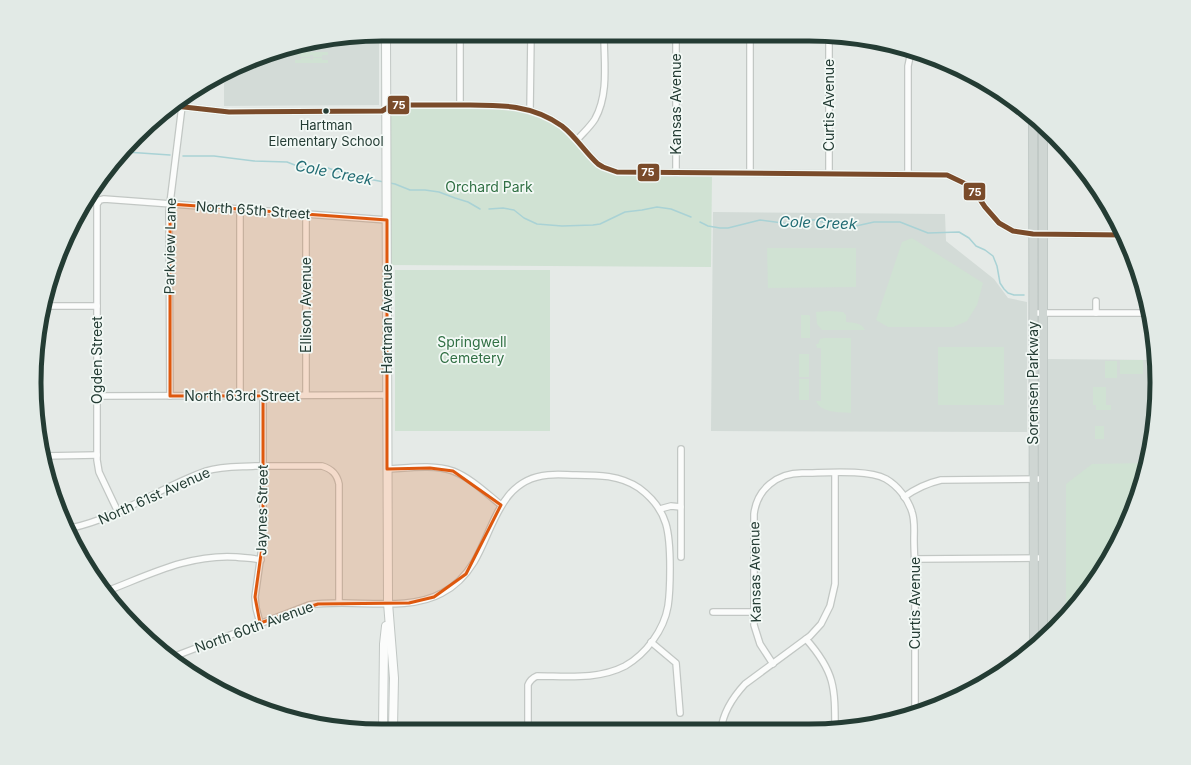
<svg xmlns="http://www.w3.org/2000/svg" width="1191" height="765" font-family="Inter,sans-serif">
	<rect width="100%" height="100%" fill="#e5eae7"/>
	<g fill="#d3dbd7">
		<path d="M379 35V105L224 106V76L271 52Z"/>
		<path d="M713 212 945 214 946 241 994 279 1008 298 1027 302V432L711 431Z"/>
		<path d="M1153 350H1154L1156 406 1145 473 1121 537 1085 595 1048 634 1047 359 1152 360Z"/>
	</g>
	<g fill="#d0e2d3">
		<path d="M295 52H328V55H322V57H313V55H310V57H301L300 55H295Z"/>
		<path d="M301 58H310L311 60H313V58H322V60H328V63H295V60H301Z"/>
		<path d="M489 107C521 109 547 114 571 138 580 146 592 163 602 169 608 173 615 174 622 176L712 175 711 267 390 265V110L395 108Z"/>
		<path d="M912 238 983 283 977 305 967 321 953 327H888L876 320 902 242Z"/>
		<path d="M767 248H856V287L768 288Z"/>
		<rect x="395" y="270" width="155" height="161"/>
		<path d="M829 311 843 312 846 315V322C852 323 862 322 865 330H822L817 324 816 312Z"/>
		<path d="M801 315H809L810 316V338H801Z"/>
		<path d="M824 338H851V413C839 412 821 413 816 401H821V348H817L816 344H818L820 339Z"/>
		<rect x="938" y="347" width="66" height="58"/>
		<rect x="799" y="354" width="10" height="23"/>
		<rect x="1120" y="360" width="23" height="14"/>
		<rect x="1105" y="361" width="12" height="17"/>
		<rect x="799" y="379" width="10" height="21"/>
		<path d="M1093 387H1106V405H1111V410H1096V405H1093Z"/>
		<rect x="1095" y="426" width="9" height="13"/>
		<path d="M1147 463 1145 473 1121 537 1085 595 1066 615V484L1092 464Z"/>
	</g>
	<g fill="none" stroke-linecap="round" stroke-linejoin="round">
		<g stroke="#a9d2d5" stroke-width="1.5">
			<path d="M126 152 170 155"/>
			<path d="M183 156H214L254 161 287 162 300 167 328 168 348 175 384 182"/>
			<path d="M390 183 395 184 410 190H425L439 192 455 198 468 202 480 209"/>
			<path d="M489 209 503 208 514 210 524 218 537 224 562 226 593 225 600 224 625 212 642 210 657 207 671 209 691 217"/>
			<path d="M700 222 708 226 720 228H728L760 220 790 224 809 220H815L838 226 848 227 856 226 874 222H900L928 233 959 232 969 238 976 246 985 250 993 256 997 266 1000 283 1004 289 1008 293 1014 295H1024"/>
		</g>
		<defs>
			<g id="street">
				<path d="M676 36V173"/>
				<path d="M750 36V173"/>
				<path d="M829 37V174"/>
				<path d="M460 105V34"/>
				<path d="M175 106 229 112 382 111 392 105C414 105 437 105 459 105 496 105 530 103 562 126 576 137 585 152 598 164L603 167 617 172 947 175 968 185 975 192 985 207 999 223 1013 231 1033 234 1123 235"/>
				<path d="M530 110 531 35"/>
				<path d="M577 140C583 133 590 127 595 119 609 94 604 62 604 35"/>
				<path d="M908 174V66L911 52"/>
				<path d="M240 209V396"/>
				<path d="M306 214V395"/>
				<path d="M1096 301V313"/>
				<path d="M45 306H97"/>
				<path d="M1033 313H1148"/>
				<path d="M97 396 387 395"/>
				<path d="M170 396 169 211 183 98"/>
				<path d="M681 449V557"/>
				<path d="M44 456 97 455"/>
				<path d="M387 469C408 468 433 464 453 471 471 478 486 493 501 505"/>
				<path d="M904 497C915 489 928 483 941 480L1043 479"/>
				<path d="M660 509 671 506 681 507"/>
				<path d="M118 512 99 472 97 460V204L100 200 104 199 387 220"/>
				<path d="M71 528C119 518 160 487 206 471 222 466 238 467 255 466 277 466 300 466 322 466 332 469 337 474 339 484V603"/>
				<path d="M915 559 1043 558"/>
				<path d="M107 591C149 575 189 554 236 557 244 558 253 558 261 560"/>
				<path d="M713 612H754"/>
				<path d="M260 623 256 608 255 597 263 540V396"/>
				<path d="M806 639C835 672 835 687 835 730"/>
				<path d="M651 642 676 663 680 713"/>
				<path d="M170 658 309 605C351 598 406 613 442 593 456 586 466 575 474 562 494 528 500 479 548 475 558 474 567 475 576 475 598 475 620 475 639 488 669 510 670 534 670 568 670 581 670 593 668 606 664 630 646 654 625 666 598 680 566 676 537 676 532 678 530 680 528 685V729"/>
				<path d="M773 664 760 644 754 625V514C757 489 777 473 802 473 824 473 867 469 886 479 898 486 908 499 912 512 915 521 914 530 914 539 914 551 915 563 915 576 915 621 915 667 915 712"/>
				<path d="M721 730C723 712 733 697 745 684L810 636 821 624 830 606 835 584V473"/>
			</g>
			<g id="secondary">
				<path d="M386 34 388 603 394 678 393 728"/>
				<path d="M383 728 384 644 386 626"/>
			</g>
			<g id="primary">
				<path d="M1033 118 1034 648"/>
				<path d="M1043 127V640"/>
			</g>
		</defs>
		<use href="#street" stroke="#c2c7c4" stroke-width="8"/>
		<use href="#secondary" stroke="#c1c7c4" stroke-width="10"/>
		<use href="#primary" stroke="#c1c9c6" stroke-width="10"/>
		<use href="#street" stroke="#fbfcfb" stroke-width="5.5"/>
		<use href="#secondary" stroke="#fbfcfb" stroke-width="8"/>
		<use href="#primary" stroke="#cfd6d3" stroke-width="8"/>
		<defs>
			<path id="bus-1" d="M175 106 229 112 382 111 392 105C414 105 437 105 459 105 496 105 530 103 562 126 576 137 585 152 598 164L603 167 617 172 947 175 968 185 975 192 985 207 999 223 1013 231 1033 234 1123 235"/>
		</defs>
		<use href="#bus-1" stroke="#f3f9f6" stroke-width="8"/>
		<use href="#bus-1" stroke="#7a4b2a" stroke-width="5"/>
	</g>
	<path fill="#de580e" fill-opacity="0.2" stroke="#de580e" stroke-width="3" stroke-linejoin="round" d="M170 204 387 220V469L430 468 453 471 501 505 466 574 434 597 409 603 318 604 260 623 255 597 263 540V396H170Z"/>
	<circle fill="#243c34" stroke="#f3f9f6" stroke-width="1.5" cx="326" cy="111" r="3.5"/>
	<g text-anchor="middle" stroke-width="3.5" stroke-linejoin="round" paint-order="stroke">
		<g font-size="13" fill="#243c34" stroke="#f3f9f6">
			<text x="326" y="130">Hartman<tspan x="326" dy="16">Elementary School</tspan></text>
		</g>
		<g font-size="14" fill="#243c34" stroke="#f3f9f6">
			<text transform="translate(676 104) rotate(-90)" y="5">Kansas Avenue</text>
			<text transform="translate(829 105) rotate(-90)" y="5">Curtis Avenue</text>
			<text transform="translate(253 210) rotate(4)" y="5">North 65th Street</text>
			<text transform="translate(170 246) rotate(-89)" y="5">Parkview Lane</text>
			<text transform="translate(306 305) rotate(-90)" y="5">Ellison Avenue</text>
			<text transform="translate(387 319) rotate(-90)" y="5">Hartman Avenue</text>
			<text transform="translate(97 360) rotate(-90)" y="5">Ogden Street</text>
			<text transform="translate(1033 383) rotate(-90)" y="5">Sorensen Parkway</text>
			<text x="242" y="401">North 63rd Street</text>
			<text transform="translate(154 496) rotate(-24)" y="5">North 61st Avenue</text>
			<text transform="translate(262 510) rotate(-89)" y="5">Jaynes Street</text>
			<text transform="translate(755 572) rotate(-91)" y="5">Kansas Avenue</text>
			<text transform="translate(915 603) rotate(-90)" y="5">Curtis Avenue</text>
			<text transform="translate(254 627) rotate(-20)" y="5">North 60th Avenue</text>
		</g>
		<g font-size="14" fill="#317044" stroke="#f3f9f6">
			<text x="489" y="192">Orchard Park</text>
			<text x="472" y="347">Springwell<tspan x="472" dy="16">Cemetery</tspan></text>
		</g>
		<g font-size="15" font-style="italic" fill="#226c74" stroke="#f3f9f6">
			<text transform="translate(334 173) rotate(11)" y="5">Cole Creek</text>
			<text transform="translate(818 223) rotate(2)" y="5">Cole Creek</text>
		</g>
	</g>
	<path d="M0 0H1191V765H0ZM382 41H809A341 341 0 0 1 1150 382V383A341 341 0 0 1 809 724H382A341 341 0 0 1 41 383V382A341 341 0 0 1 382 41Z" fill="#e2eae6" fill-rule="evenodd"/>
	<path fill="none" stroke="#243c34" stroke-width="5" d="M382 41H809A341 341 0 0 1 1150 382V383A341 341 0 0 1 809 724H382A341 341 0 0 1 41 383V382A341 341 0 0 1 382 41Z"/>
	<g stroke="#f3f9f6" stroke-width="1.5">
		<rect x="387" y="95" width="23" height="20" rx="4" fill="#7a4b2a"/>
		<rect x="637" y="163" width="23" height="19" rx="4" fill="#7a4b2a"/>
		<rect x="963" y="182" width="23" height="19" rx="4" fill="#7a4b2a"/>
	</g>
	<g font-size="11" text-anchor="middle" font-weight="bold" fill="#fff">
		<text x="399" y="109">75</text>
		<text x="648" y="176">75</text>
		<text x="975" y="196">75</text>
	</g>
</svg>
